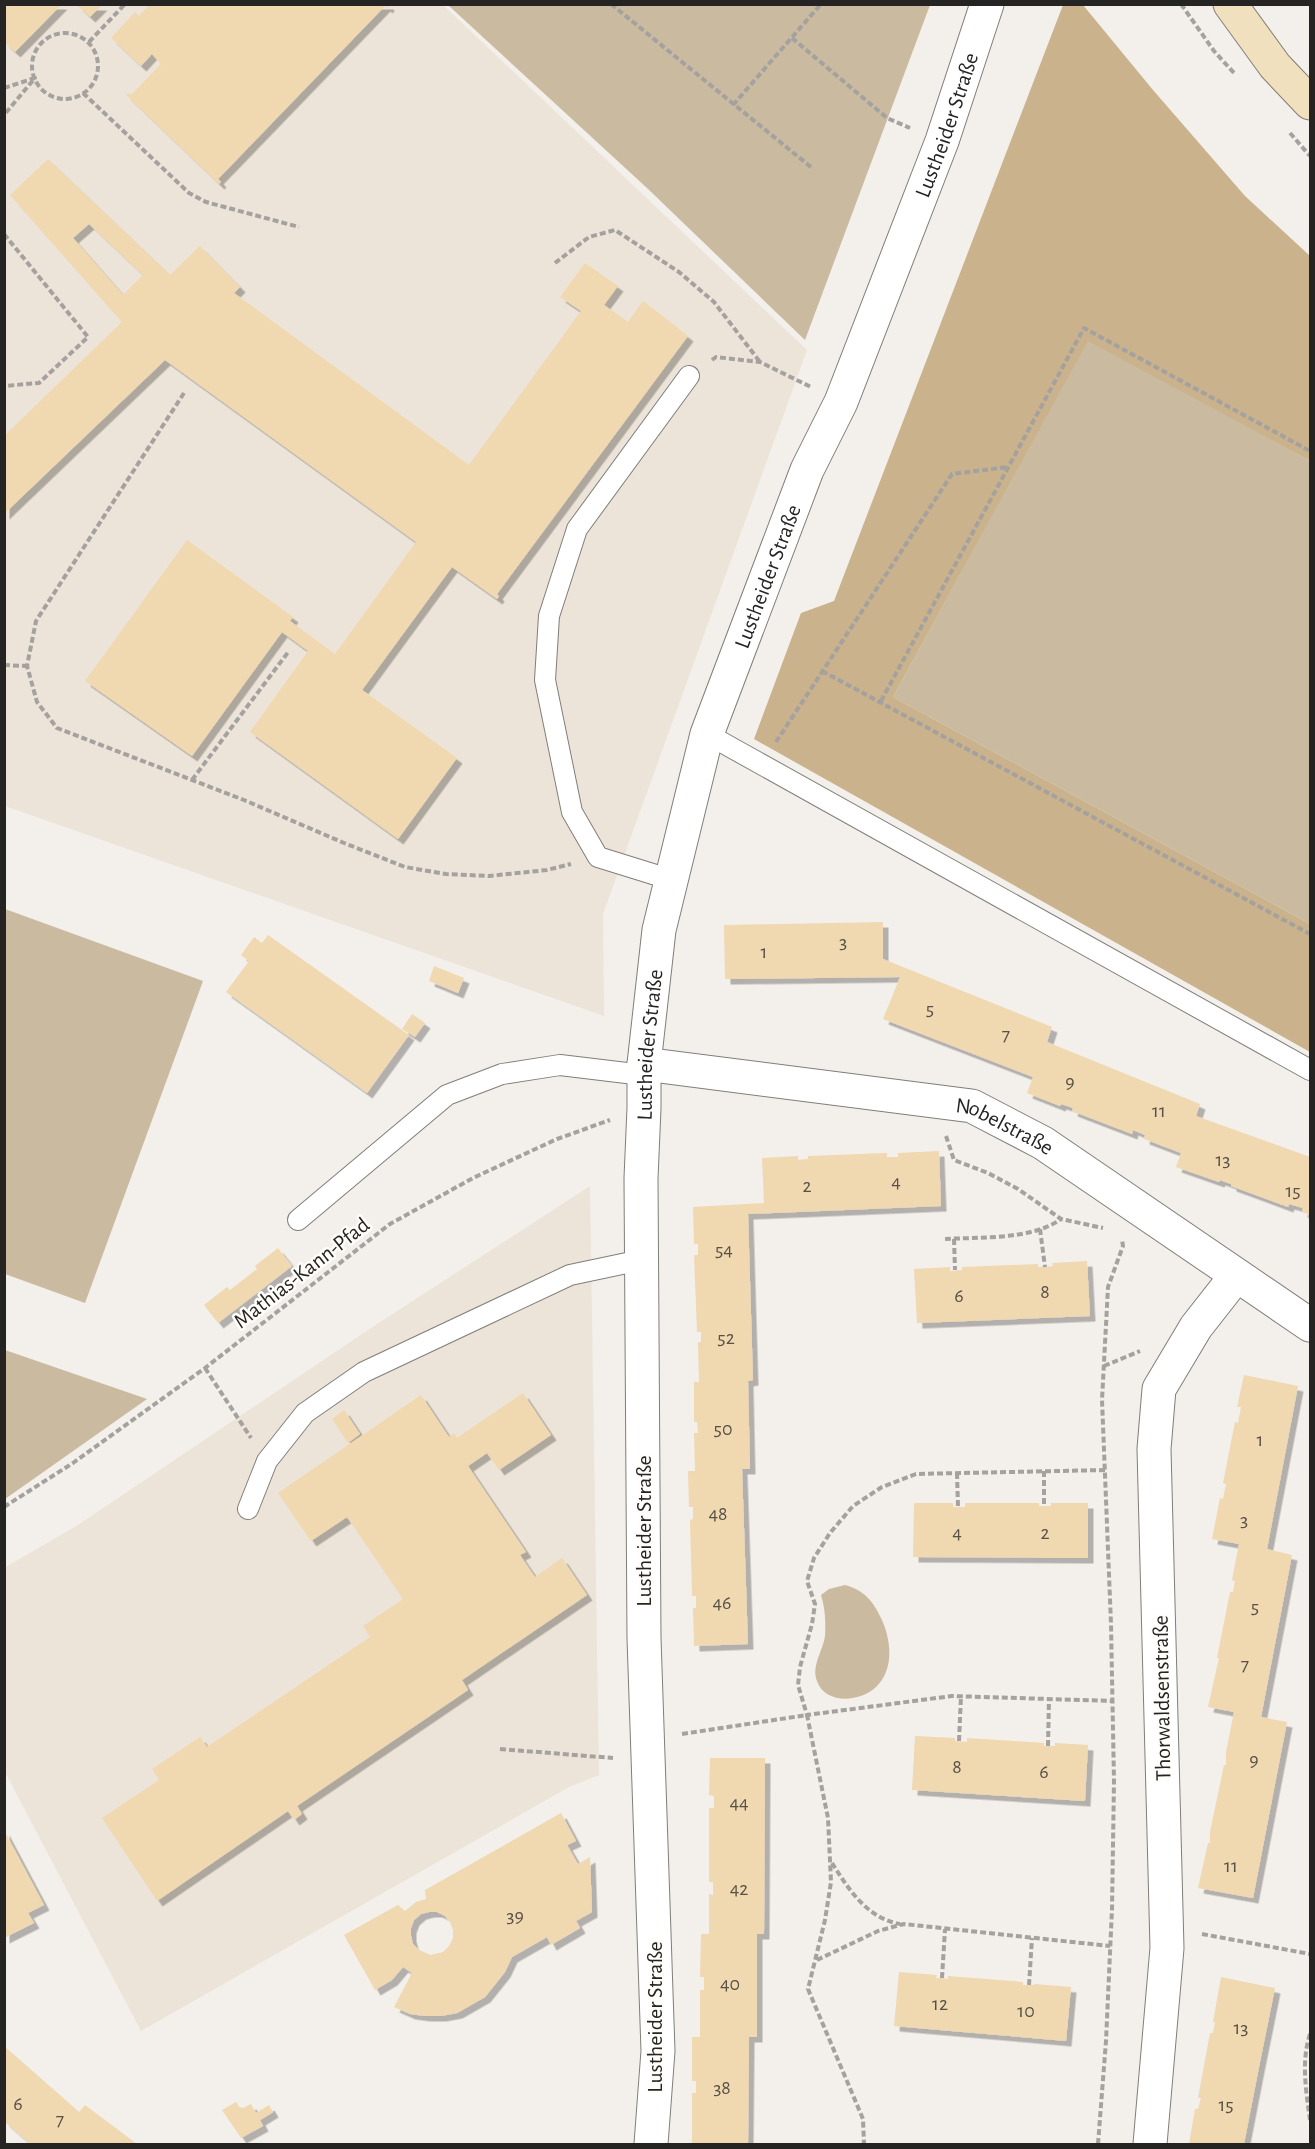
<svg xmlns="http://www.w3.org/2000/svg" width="1315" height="2149" font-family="'Alegreya Sans',sans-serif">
	<defs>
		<filter id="shadow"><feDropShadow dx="5.5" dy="5.5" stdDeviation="0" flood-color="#0004"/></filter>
	</defs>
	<rect width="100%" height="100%" fill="#f3efea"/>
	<g fill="#ece4d8">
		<path d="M5 5H443L807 350 603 914 604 1016 5 806Z"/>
		<path d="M590 1186 599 1775 569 1787 141 2031 5 1772 4 1568 78 1525 368 1330Z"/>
	</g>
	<g fill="#cabaa0">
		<path d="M448 5H930L805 340 647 188Z"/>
		<path d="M1088 340 1310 461V924L893 697Z"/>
		<path d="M5 909 203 981 85 1303 5 1274Z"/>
		<path d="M5 1350 147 1399 5 1499Z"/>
		<path d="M845 1585C864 1590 873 1601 881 1618 891 1639 895 1669 876 1687 861 1702 825 1705 817 1681 811 1666 823 1651 825 1636 826 1622 825 1608 821 1595L829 1589Z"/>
	</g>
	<path fill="#c9b28c" d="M1063 5H1083L1153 90 1245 196 1310 256V461L1088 341 893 697 1310 924V1052L754 739 801 613 834 601Z"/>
	<g fill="#f0d8b1" fill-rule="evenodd" filter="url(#shadow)">
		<path d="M4 4H62L15 52 4 42Z"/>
		<path d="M150 4H388L389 6 387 8 385 6 218 179 221 182 219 184 126 95 128 93 131 95 161 64 152 54 141 66 111 38 135 12 139 16Z"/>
		<path d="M77 5H102L90 17Z"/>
		<path d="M48 159 170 275 200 246 240 287 234 293 469 465 581 311 560 297 585 263 618 286 604 305 628 322 643 301 688 336 497 594 499 596 497 599 452 567 362 690 457 758 398 839 250 732 308 651 282 632 192 756 85 681 187 540 293 617 290 621 335 654 416 542 165 360 4 514V436L122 322 10 195ZM89 224 143 275 123 295 73 238Z"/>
		<path d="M883 922V959L1052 1027 1047 1042 1200 1104 1196 1116 1310 1157V1215L1302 1212 1303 1208 1289 1204 1288 1207 1231 1186V1184L1220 1180 1219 1182 1176 1167 1181 1153 1144 1139 1145 1135 1133 1130 1132 1134 1072 1111 1073 1108 1061 1104 1060 1106 1027 1093 1033 1077 883 1019 900 977 725 979 724 925Z"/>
		<path d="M268 935 409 1035 367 1093 226 992 249 961 241 955 254 937 262 943Z"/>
		<path d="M434 966 464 978 458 993 429 981Z"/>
		<path d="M412 1014 425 1023 415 1037 402 1029Z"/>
		<path d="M939 1151 941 1206 748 1214 753 1380 748 1381 750 1469H742L748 1644 694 1646 693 1608H696V1596H692L690 1520 693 1519V1507H689L688 1471H695L694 1433H698L697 1422H694V1382H699L698 1342H701V1332H697L694 1255H698V1244H694L693 1207 764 1203 762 1158 798 1156V1160L808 1159V1156L887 1153V1157H898V1153Z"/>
		<path d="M278 1248 292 1266 218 1323 204 1305 227 1287 230 1290 257 1269 255 1266Z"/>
		<path d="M1087 1261 1090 1316 917 1323 914 1269 950 1267V1271L962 1270V1267L1038 1264V1267H1045L1053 1266 1052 1263Z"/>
		<path d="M1244 1375 1298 1386 1267 1549 1292 1555 1261 1717 1287 1722 1253 1898 1198 1888 1208 1843H1210V1832L1224 1765H1226V1752L1234 1712 1208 1707 1219 1658H1217L1230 1592H1233L1235 1581 1232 1580 1239 1544 1212 1539 1220 1498 1223 1499 1226 1484 1223 1483 1235 1422 1238 1423 1241 1407H1237Z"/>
		<path d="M523 1393 551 1435 499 1470 487 1453 468 1466 526 1552 520 1555 535 1577 562 1558 587 1595 462 1680 468 1690 297 1806 302 1814 294 1820 288 1811 157 1901 102 1818 159 1780 152 1769 200 1737 207 1747 370 1637 363 1626 403 1599 347 1517 311 1541 278 1493 421 1395 449 1437 454 1433 457 1438Z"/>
		<path d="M344 1410 360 1434 348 1443 332 1419Z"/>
		<path d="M914 1503H953V1507H965V1503H1039V1506H1051V1503H1088V1558L913 1557Z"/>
		<path d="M915 1736 955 1738V1741L967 1742V1738L1044 1743V1746H1055V1743L1088 1745 1085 1801 912 1790Z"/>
		<path d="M710 1758H765L764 1934H757V2037H749L748 2144H692V2093H696V2081H692V2037H700V1990H704V1977H700L701 1934H709V1894L713 1895V1882H709V1808H714V1796L709 1795Z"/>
		<path d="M561 1813 576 1841 567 1845 578 1864 590 1857 592 1912 576 1921 580 1928 551 1945 547 1937 512 1957 505 1972 485 1997 457 2013 441 2016H425L410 2014 394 2007 412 1973 403 1967 392 1980 375 1990 344 1935 398 1905 405 1911 416 1902 426 1899 425 1890ZM429 1912H437L445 1916 450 1922 453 1930V1938L449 1946 443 1952 431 1955 419 1950 413 1944 411 1936V1928L414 1920 421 1914Z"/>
		<path d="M4 1830 44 1905 28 1913 34 1923 4 1938Z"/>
		<path d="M899 1972 937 1975 936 1978H942L948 1979V1976L1023 1982V1985H1034V1984L1071 1987 1066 2041 894 2026Z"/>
		<path d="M1221 1977 1275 1988 1259 2067 1244 2144H1189L1195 2109H1198L1201 2098H1198L1210 2033H1213L1215 2022H1213Z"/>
		<path d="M4 2046 79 2112 85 2105 137 2144H30L4 2121Z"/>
		<path d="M236 2102 241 2109 251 2104 256 2113 269 2105 273 2112 260 2120 263 2126 241 2138 222 2110Z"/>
	</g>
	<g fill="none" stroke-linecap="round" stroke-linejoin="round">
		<defs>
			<g id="lane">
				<path d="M707 734 1310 1070"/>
				<path d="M672 880 598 857 572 812 545 680 549 616 577 529 689 376"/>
				<path d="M298 1220 447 1095 502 1074 560 1065 643 1075"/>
				<path d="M248 1509 267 1461 305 1413 364 1372 570 1275 641 1260"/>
			</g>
			<g id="street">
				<path id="s1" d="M644 1064 972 1106 1043 1143 1310 1325"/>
				<path id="s2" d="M651 2144 658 2051 644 1638 641 1178 644 1108V1064L659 930 707 734 807 470 841 402 942 141 987 4"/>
				<path d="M1150 2144 1167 1948 1154 1449 1159 1389 1196 1327 1236 1276"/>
			</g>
			<path id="secondary" d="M1230 4 1275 66 1310 103"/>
		</defs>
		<use href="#lane" stroke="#817e79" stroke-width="22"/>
		<use href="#street" stroke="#817e79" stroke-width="35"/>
		<use href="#secondary" stroke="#817e79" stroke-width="35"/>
		<g stroke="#a4a19e" stroke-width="4" stroke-dasharray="6 3" stroke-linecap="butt">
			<path d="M611 4 812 168"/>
			<path d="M1181 4 1214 51 1234 73"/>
			<circle cx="65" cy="66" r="33"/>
			<path d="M792 38 887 118 910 128"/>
			<path d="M89 42 125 4"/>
			<path d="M4 88 35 78 4 115"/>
			<path d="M83 93 189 193 206 202 299 227"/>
			<path d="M733 105 821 4"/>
			<path d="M1290 133 1310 156"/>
			<path d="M4 234 88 337 39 383 4 386"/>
			<path d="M555 263 589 237 615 230 679 272 714 302 760 362"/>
			<path d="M712 360 716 357 760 362 811 387"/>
			<path d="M184 393 36 621 27 666 37 702 57 728 244 800 344 843 405 867 446 874 489 876 547 870 571 864"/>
			<path d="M4 665 27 666"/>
			<path d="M822 671 1310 934"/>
			<path d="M881 701 1084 328 1310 451"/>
			<path d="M776 742 952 474 1008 467"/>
			<path d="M192 780 289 651"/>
			<path d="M946 1136 954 1160 988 1173 1018 1189 1061 1219 1103 1228"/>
			<path d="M1040 1229 1045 1267"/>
			<path d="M945 1239C980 1237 1032 1240 1061 1219"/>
			<path d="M954 1239 955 1270"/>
			<path d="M1104 1366 1140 1351"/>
			<path d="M205 1368 251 1438"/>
			<path d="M1105 1470 916 1474 882 1487 853 1506 830 1533 814 1558 807 1581 815 1604 812 1624 800 1667 798 1685 807 1715 952 1696 1113 1701"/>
			<path d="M1044 1471V1506"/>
			<path d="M957 1473 958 1507"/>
			<path d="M4 1507 73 1463 205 1368 390 1224 473 1178 557 1139 610 1120"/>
			<path d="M682 1734 807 1715 828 1818 831 1882 825 1920 808 1989 863 2119 864 2144"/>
			<path d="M959 1741 961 1696"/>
			<path d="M1048 1746 1049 1699"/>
			<path d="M500 1749 613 1758"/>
			<path d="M832 1863C849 1890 867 1918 900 1924"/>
			<path d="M1202 1934 1310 1954"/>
			<path d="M817 1960 878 1931 904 1924 1110 1946"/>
			<path d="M942 1978 945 1929"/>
			<path d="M1029 1985 1032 1938"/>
			<path d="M1310 2034C1301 2061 1306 2091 1310 2120"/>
			<path d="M1098 2144 1106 2041 1112 1909 1114 1781 1111 1624 1102 1400 1108 1287 1123 1246 1122 1240"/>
		</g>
		<use href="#lane" stroke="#fff" stroke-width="20"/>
		<use href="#street" stroke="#fff" stroke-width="33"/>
		<use href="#secondary" stroke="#f1e0be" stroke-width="33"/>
	</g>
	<g text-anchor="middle" stroke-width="5" stroke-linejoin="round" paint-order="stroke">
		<g font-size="20" fill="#585146">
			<text x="843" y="948">3</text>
			<text x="764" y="958">1</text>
			<text x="930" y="1015">5</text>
			<text x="1006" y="1041">7</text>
			<text x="1070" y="1088">9</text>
			<text x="1159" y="1117">11</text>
			<text x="1223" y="1166">13</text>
			<text x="896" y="1188">4</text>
			<text x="807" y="1192">2</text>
			<text x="1293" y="1197">15</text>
			<text x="724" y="1256">54</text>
			<text x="1045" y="1298">8</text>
			<text x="959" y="1302">6</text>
			<text x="726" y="1344">52</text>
			<text x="723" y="1435">50</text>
			<text x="1260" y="1446">1</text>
			<text x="718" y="1520">48</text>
			<text x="1244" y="1526">3</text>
			<text x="957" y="1539">4</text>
			<text x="1045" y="1539">2</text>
			<text x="722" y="1609">46</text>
			<text x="1255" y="1613">5</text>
			<text x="1245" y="1671">7</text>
			<text x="1254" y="1766">9</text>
			<text x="957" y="1773">8</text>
			<text x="1044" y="1778">6</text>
			<text x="739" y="1809">44</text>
			<text x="1231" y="1872">11</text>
			<text x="739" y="1895">42</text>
			<text x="515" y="1922">39</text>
			<text x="730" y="1990">40</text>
			<text x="940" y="2010">12</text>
			<text x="1026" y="2017">10</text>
			<text x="1241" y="2034">13</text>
			<text x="722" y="2094">38</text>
			<text x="18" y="2110">6</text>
			<text x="1226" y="2111">15</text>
			<text x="60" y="2126">7</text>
		</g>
		<g font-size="22" fill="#252422" stroke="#fffdfa">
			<text dy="8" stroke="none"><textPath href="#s2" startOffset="2072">Lustheider Straße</textPath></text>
			<text dy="8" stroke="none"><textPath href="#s2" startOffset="1586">Lustheider Straße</textPath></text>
			<text dy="8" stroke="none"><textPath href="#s2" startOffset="1100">Lustheider Straße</textPath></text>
			<text dy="8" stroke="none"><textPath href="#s1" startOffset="368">Nobelstraße</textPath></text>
			<text transform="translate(301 1272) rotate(-38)" y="8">Mathias-Kann-Pfad</text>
			<text transform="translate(643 1531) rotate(-90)" y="8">Lustheider Straße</text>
			<text transform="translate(1161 1698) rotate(-91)" y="8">Thorwaldsenstraße</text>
			<text transform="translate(654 2017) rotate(-90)" y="8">Lustheider Straße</text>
		</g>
	</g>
	<rect width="1315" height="2149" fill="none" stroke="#252422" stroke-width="12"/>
</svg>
